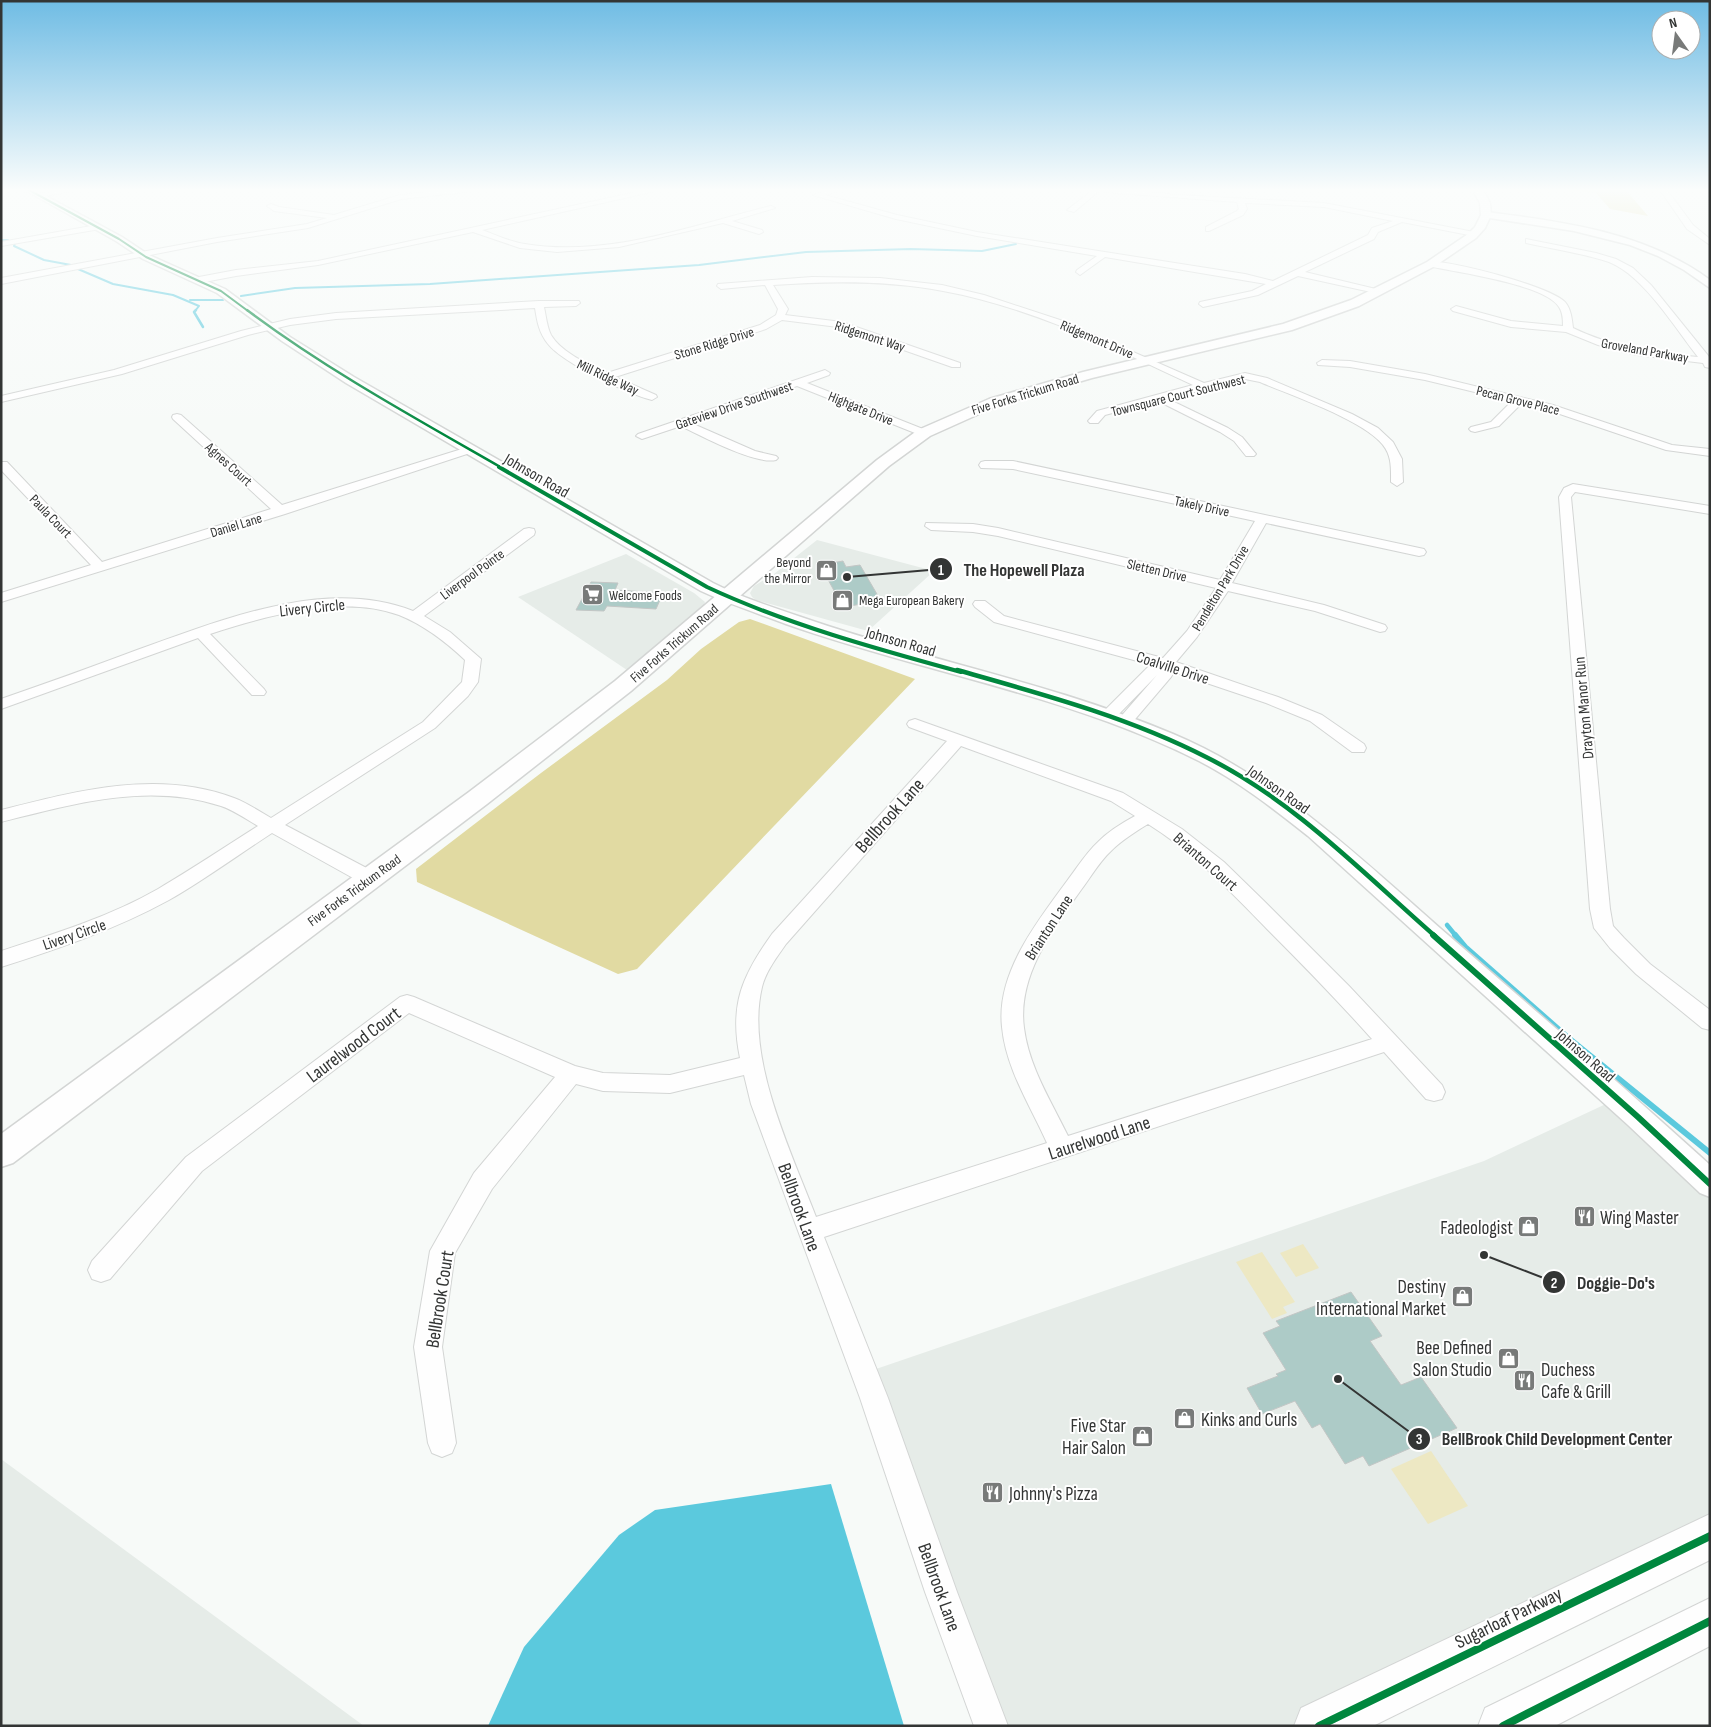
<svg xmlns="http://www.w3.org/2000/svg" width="1711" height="1727" font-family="'Sofia Sans Condensed',sans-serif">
	<rect width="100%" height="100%" fill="#f7faf8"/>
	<g fill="#e6ece8">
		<path d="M817 540 934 571 868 631 756 600 752 597 750 593 754 586 774 574Z"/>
		<path d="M626 554 694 593 705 602 703 607 676 631 627 670 518 597Z"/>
		<path d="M1608 1103 1710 1199V1532L1355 1726H1005L876 1369 1484 1161Z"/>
		<path d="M1 1459 364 1726H1Z"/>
	</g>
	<g fill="#ede8c3">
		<path d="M1303 1244 1319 1268 1296 1277 1280 1253Z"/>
		<path d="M1262 1252 1295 1302 1283 1307 1287 1313 1272 1319 1236 1262Z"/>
		<path d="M1431 1451 1468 1506 1428 1524 1391 1469Z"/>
	</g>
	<g fill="#e1daa2">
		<path d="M1566 190H1626L1648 216 1610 209 1596 193Z"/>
		<path d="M750 619 915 679 637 969 618 974 417 882 416 869 541 773 667 680 701 649 739 622Z"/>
	</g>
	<path fill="#5bc9dd" d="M831 1484 904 1726H488L524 1647 619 1535 655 1510Z"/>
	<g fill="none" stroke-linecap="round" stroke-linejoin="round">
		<g stroke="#5bc9dd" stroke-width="2">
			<path d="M1 240H8"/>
			<path d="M15 243 14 246 44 260 71 265"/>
			<path d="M78 269 113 284 173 295 199 306 195 311"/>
			<path d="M241 296 295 288 430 284 699 265 806 252 911 249 982 251 1016 244"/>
			<path d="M190 300H223"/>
		</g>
		<path stroke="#5bc9dd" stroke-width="2.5" d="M196 310 194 312 203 327"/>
		<path stroke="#5bc9dd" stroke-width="4.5" d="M1447 925 1456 936"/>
		<path stroke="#5bc9dd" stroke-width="6" d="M1455 935 1465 947 1566 1036 1710 1153"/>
	</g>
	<g fill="#adcbc7" stroke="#c3c6c5">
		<path d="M843 561 846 567 860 565 881 601 843 607 820 565Z"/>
		<path d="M591 582 618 583 615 590 663 593 656 609 607 606 604 611 576 610Z"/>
		<path d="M1351 1292 1382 1336 1370 1341 1401 1385 1421 1377 1457 1428 1369 1466 1363 1456 1345 1464 1320 1424 1312 1428 1295 1401 1262 1414 1247 1388 1278 1376 1276 1374 1286 1370 1263 1333 1280 1326 1276 1321Z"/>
	</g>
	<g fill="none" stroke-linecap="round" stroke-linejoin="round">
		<defs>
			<g id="minor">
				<path d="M59 190H78L39 197 35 195Z"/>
				<path d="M446 190H469L465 192 401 199 308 228 217 242 1 284V278L217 238 307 224 327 218 274 211 267 206 271 204 279 207 334 215 400 195Z"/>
				<path d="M646 190H660L482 230C496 235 510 242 525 244 607 258 693 225 771 206L775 208 732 221 762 230 763 232 759 234 723 223 619 247 557 252 520 248 473 232 318 265 236 276 199 283 195 280 199 277 236 270 318 261Z"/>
				<path d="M829 190H841L825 195 897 215 977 232 1245 274 1273 281 1368 235 1372 228 1393 221 1324 207 1245 203 1247 209 1243 215 1209 231H1206V227L1237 211 1239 209 1237 202 1104 192 1100 190 1074 212 1067 210 1093 190H1126L1178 195 1324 203 1474 232 1478 234 1474 236 1402 222 1378 232 1374 239 1305 272 1380 290V294L1298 276 1258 295 1203 307 1199 304 1200 302 1252 291 1266 284 1105 257 1080 275 1076 272 1077 270 1097 256 977 236 896 219 813 195Z"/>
				<path d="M1660 190H1667L1693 225 1710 239V245L1687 229Z"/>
				<path d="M97 225 101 227 100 229 1 246V242Z"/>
				<path d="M1526 239 1596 253 1616 259 1633 268 1651 285 1710 358V368L1705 367 1703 363 1637 355 1598 345 1566 332 1511 327 1453 311 1451 309 1456 306 1511 321 1563 326C1563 320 1563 313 1559 307 1545 284 1455 272 1428 266V262C1449 259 1551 287 1565 302 1571 309 1572 319 1573 328 1612 347 1654 353 1698 357 1675 328 1643 275 1609 262 1582 253 1553 249 1526 243Z"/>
				<path d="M812 277 880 278 942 285 984 295 1060 320 1204 383 1245 373 1267 378 1352 414 1378 428 1393 442 1402 459 1403 482 1397 486 1391 482C1391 469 1392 456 1383 445 1364 420 1290 395 1260 382L1245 379 1168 399 1228 428 1242 437 1256 454 1254 456H1246L1234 441 1220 432 1158 401 1105 415 1098 423H1090L1088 421 1097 411 1193 385C1113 348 1031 307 943 291 887 280 829 281 773 285L788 309 785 315 842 322 960 363V367H952L838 327 782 320 766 329 615 377 656 395 657 397 652 400C628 394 563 363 548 344 539 333 537 321 535 308L336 319 290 325 248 335 122 374 1 402V396L114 370 241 331 290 319 336 313 539 301H579L580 303 576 306 544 307C546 316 547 327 551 335 562 353 588 364 607 373L760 325 776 315 778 309 765 285 721 289 717 286 718 284Z"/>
				<path d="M1322 360 1350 361 1425 374 1553 405 1672 445 1710 449V456L1666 450 1545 409 1521 404 1499 426 1475 432 1471 431 1469 429 1471 427 1491 422 1512 401 1425 380 1350 367 1318 365 1317 363Z"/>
				<path d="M825 370 830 373 829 375 807 383 928 431 930 433 928 435H920L797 386 691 423 755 451 776 456 778 458 776 460C756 465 701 436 681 426L642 439 636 436 638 434Z"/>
				<path d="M177 414 181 415 282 505 465 448 469 447 475 450 473 452 285 514 1 602V593L91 565 1 470V462H7L102 562 271 509 173 419 172 417 173 415Z"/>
				<path d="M985 461H1013L1424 549 1426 552 1424 555 1419 556 1266 523 1232 583 1324 605 1385 625 1387 628 1385 631 1380 632 1315 611 1228 591 1197 637 1176 662 1278 697 1322 715 1364 744 1366 748 1364 752H1352L1310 721 1266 703 1174 672 1171 677 1131 724H1119L1117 721 1157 675 1115 718H1103L1101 715 1103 712 1148 667 1152 665 994 622 975 607 973 604 975 601H985L1004 616 1163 658 1187 631 1216 588 998 536 973 532 931 530 925 526 926 523 973 524 998 528 1220 580 1255 521 1013 469 981 468 979 465 981 462Z"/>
				<path d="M1573 484 1710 506V514L1575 492 1571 497 1610 909 1613 926 1624 938 1650 964 1710 1010V1030L1702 1028 1636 974 1610 948 1594 928 1590 909 1559 497 1564 488Z"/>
				<path d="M529 528 534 529 535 532 534 535 424 616 450 632 481 659 478 682 468 696 435 728 285 825 376 873 379 878 376 883 369 885 362 883 272 833C238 855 204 880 169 900 116 929 58 949 1 967V951C54 934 109 917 158 889 192 869 225 847 258 826 246 819 233 810 221 806 148 782 72 804 1 822V810C76 791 158 769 234 798 247 803 259 811 271 818L423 722 462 682 465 660C446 642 424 625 399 615 342 594 265 616 210 634L264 689 266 692 264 695H252L198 638 1 709V699C47 683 92 667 137 650 220 621 325 576 413 611L524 529Z"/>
				<path d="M915 719 1123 793 1182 829 1224 862 1264 901 1349 986 1442 1085 1445 1092 1442 1099 1434 1101 1426 1099 1384 1052 824 1237 888 1398 957 1592 1008 1726H974L925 1592 860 1398 751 1104 744 1075 670 1093 603 1091 576 1084 492 1189 455 1253 442 1347 456 1443 452 1453 442 1457 432 1453 428 1443 414 1347 430 1251 474 1173 555 1077 409 1013 202 1171 110 1279 101 1282 92 1279 88 1270 92 1261 186 1157 400 997 407 995 414 997 575 1066 603 1073 670 1075 740 1058C729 1005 742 976 772 934L947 741 909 727 907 724 909 721ZM961 746 1111 801 1135 816C1122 823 1109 831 1098 842 1086 853 1077 868 1067 881 1037 922 996 973 1002 1027 1006 1069 1030 1105 1047 1143L816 1217C791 1151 745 1058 762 987 766 971 777 957 786 944ZM1148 824C1193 852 1230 891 1267 929 1303 965 1338 1001 1372 1039L1068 1136C1051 1101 1029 1067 1024 1028 1017 976 1053 929 1081 890 1091 877 1099 862 1111 851 1122 840 1135 832 1148 824Z"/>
			</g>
			<g id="tertiary">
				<path d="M25 190H35L122 237 149 255 225 289 290 337 354 377 713 583C741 597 771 607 801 617 924 660 1053 683 1173 734 1280 779 1362 860 1448 935 1536 1011 1624 1087 1710 1165V1197L1700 1193 1628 1125 1308 836C1274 809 1238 781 1199 761 1069 695 922 672 786 624 757 613 729 604 701 591L346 383 282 341 217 293 143 259 116 241Z"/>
				<path d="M1486 212C1564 222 1645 232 1710 280V288L1684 270 1658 256 1630 245 1574 231 1483 217V213Z"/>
			</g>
			<path id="secondary" d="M1473 190H1483L1490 203 1491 215 1485 228 1476 238 1435 266 1359 306 1292 330 1092 378 999 405 930 436 889 466 631 691 487 804 13 1163 1 1167V1134L469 792 615 681 877 460 918 430 989 399 1083 372 1283 324 1351 300 1427 262 1468 234 1475 227 1481 215 1480 203Z"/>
			<g id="primary">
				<path d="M1710 1514V1560L1373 1726H1294L1301 1708Z"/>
				<path d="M1710 1598V1646L1555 1726H1478L1485 1708Z"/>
			</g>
		</defs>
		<use href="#minor" stroke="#d3d5d4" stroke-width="2"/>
		<use href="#tertiary" stroke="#d3d5d4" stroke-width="3"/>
		<use href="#secondary" stroke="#d3d5d4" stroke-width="3"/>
		<use href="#primary" stroke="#d3d5d4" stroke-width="2"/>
		<use href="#minor" fill="#fefefe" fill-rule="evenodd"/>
		<use href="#tertiary" fill="#fefefe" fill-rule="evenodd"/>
		<use href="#secondary" fill="#fefefe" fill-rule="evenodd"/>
		<use href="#primary" fill="#fefefe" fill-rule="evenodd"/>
		<defs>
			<path id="cycleway-far5" d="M29 190 119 239 146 257 221 291 248 311"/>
			<path id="cycleway-far4" d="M247 310C327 370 415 418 502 468"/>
			<path id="cycleway-far3" d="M499 467 707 587C786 624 877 649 961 672"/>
			<path id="cycleway-far2" d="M957 670C1042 694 1128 717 1206 757 1293 800 1363 873 1435 936"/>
			<path id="cycleway-far1" d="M1433 935 1638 1117 1710 1184"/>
			<g id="cycleway">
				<path d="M1319 1726 1710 1536"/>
				<path d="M1503 1726 1710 1621"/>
			</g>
		</defs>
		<use href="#cycleway-far5" stroke="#fff" stroke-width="3"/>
		<use href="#cycleway-far4" stroke="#fff" stroke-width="4.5"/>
		<use href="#cycleway-far3" stroke="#fff" stroke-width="6"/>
		<use href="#cycleway-far2" stroke="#fff" stroke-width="8"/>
		<use href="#cycleway-far1" stroke="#fff" stroke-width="9"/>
		<use href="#cycleway" stroke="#fff" stroke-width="11"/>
		<use href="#cycleway-far5" stroke="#00873e" stroke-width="2"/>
		<use href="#cycleway-far4" stroke="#00873e" stroke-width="2.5"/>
		<use href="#cycleway-far3" stroke="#00873e" stroke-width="4"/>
		<use href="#cycleway-far2" stroke="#00873e" stroke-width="4.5"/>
		<use href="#cycleway-far1" stroke="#00873e" stroke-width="6"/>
		<use href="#cycleway" stroke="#00873e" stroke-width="8"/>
	</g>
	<linearGradient id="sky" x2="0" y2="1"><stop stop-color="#6fbce4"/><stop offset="0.44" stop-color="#fbfdfc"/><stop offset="1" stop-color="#fbfdfc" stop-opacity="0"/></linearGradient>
	<rect width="1711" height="432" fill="url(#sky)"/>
	<defs>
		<symbol id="shop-square" viewBox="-11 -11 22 22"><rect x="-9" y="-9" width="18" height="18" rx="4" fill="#787a79" stroke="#fff"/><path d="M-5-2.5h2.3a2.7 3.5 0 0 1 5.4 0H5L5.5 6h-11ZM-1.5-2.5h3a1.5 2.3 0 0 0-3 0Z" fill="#fff"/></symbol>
		<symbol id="supermarket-square" viewBox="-11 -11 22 22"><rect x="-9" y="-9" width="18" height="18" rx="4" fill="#787a79" stroke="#fff"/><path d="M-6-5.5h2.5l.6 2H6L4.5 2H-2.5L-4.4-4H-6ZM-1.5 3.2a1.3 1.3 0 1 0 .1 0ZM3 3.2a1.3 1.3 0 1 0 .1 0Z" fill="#fff"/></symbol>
		<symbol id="restaurant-square" viewBox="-11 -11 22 22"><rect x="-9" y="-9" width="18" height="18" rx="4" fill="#787a79" stroke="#fff"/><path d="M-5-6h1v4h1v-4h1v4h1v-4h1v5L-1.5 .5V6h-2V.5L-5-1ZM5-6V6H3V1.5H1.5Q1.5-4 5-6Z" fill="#fff"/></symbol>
	</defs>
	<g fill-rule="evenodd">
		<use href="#shop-square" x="814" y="558" width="25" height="25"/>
		<use href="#supermarket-square" x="580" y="582" width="25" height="25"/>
		<use href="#shop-square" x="830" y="588" width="25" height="25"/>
		<use href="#restaurant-square" x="1572" y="1204" width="25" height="25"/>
		<use href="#shop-square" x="1516" y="1214" width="25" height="25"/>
		<use href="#shop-square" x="1450" y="1284" width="25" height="25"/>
		<use href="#shop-square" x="1496" y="1346" width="25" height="25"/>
		<use href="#restaurant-square" x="1512" y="1368" width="25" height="25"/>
		<use href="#shop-square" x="1172" y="1406" width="25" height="25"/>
		<use href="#shop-square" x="1130" y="1424" width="25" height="25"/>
		<use href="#restaurant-square" x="980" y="1480" width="25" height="25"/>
	</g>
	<g text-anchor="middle" stroke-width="4" stroke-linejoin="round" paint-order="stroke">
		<g font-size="14" fill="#333534" stroke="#fff">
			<text transform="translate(870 336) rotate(18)" y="5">Ridgemont Way</text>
			<text transform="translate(1097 339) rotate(23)" y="5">Ridgemont Drive</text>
			<text transform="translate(714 343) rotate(-17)" y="5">Stone Ridge Drive</text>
			<text transform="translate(1645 350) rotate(10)" y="5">Groveland Parkway</text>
			<text transform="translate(608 377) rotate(25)" y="5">Mill Ridge Way</text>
			<text transform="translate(1025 394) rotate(-17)" y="5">Five Forks Trickum Road</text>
			<text transform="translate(1178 395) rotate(-14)" y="5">Townsquare Court Southwest</text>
			<text transform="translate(1518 400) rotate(14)" y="5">Pecan Grove Place</text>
			<text transform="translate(734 405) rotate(-19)" y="5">Gateview Drive Southwest</text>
			<text transform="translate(861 408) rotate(22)" y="5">Highgate Drive</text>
			<text transform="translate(229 464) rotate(42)" y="5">Agnes Court</text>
			<text transform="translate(1202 506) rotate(12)" y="5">Takely Drive</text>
			<text transform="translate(51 516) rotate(46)" y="5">Paula Court</text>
			<text transform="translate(236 525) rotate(-17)" y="5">Daniel Lane</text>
			<text transform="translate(1157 570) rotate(13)" y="5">Sletten Drive</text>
			<text transform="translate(472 574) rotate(-36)" y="5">Liverpool Pointe</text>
			<text transform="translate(1220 588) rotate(-59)" y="5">Pendelton Park Drive</text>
			<text transform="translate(674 643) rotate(-41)" y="5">Five Forks Trickum Road</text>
			<text transform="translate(354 890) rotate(-36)" y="5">Five Forks Trickum Road</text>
		</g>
		<g font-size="14" fill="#333534" stroke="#fff" text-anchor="start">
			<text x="811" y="567" text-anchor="end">Beyond<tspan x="811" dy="16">the Mirror</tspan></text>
			<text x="609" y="600">Welcome Foods</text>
			<text x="859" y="605">Mega European Bakery</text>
		</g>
		<g font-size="16" fill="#333534" stroke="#fff">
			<text transform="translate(537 475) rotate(30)" y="6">Johnson Road</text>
			<text transform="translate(312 607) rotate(-6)" y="6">Livery Circle</text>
			<text transform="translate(901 641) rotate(16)" y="6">Johnson Road</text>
			<text transform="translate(1173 667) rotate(18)" y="6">Coalville Drive</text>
			<text transform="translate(1583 708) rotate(-95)" y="6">Drayton Manor Run</text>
			<text transform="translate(1279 789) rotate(35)" y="6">Johnson Road</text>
			<text transform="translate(1206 861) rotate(41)" y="6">Brianton Court</text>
			<text transform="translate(1048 927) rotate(-57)" y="6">Brianton Lane</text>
			<text transform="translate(74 934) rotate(-19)" y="6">Livery Circle</text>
			<text transform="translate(1586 1055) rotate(41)" y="6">Johnson Road</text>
		</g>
		<g font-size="19" fill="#333534" stroke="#fff">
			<text transform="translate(889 815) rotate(-48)" y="7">Bellbrook Lane</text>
			<text transform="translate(353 1044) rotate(-37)" y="7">Laurelwood Court</text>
			<text transform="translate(1099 1137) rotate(-18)" y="7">Laurelwood Lane</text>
			<text transform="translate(800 1207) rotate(70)" y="7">Bellbrook Lane</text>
			<text transform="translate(439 1299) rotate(-81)" y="7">Bellbrook Court</text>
			<text transform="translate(940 1587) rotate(70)" y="7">Bellbrook Lane</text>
			<text transform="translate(1508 1617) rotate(-26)" y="7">Sugarloaf Parkway</text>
		</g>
		<g font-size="19" fill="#333534" stroke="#fff" text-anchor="start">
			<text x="1600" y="1224">Wing Master</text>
			<text x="1513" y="1234" text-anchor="end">Fadeologist</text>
			<text x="1446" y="1293" text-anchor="end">Destiny<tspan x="1446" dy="22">International Market</tspan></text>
			<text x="1492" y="1354" text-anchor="end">Bee Defined<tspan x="1492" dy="22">Salon Studio</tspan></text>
			<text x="1541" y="1376">Duchess<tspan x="1541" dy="22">Cafe &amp; Grill</tspan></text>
			<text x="1201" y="1426">Kinks and Curls</text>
			<text x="1126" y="1432" text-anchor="end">Five Star<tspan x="1126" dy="22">Hair Salon</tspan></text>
			<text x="1009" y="1500">Johnny's Pizza</text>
		</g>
	</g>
	<path fill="none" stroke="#333534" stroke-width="2" d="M847 577L941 569M1484 1255L1554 1282M1338 1379L1419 1439"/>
	<g fill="#333534" stroke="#fff" stroke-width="2">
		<circle cx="847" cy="577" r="5"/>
		<circle cx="1484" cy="1255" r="5"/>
		<circle cx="1338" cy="1379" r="5"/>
		<circle cx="941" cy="569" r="12"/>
		<circle cx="1554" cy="1282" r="12"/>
		<circle cx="1419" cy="1439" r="12"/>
	</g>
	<g font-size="15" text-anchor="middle" font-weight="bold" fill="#fff">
		<text x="941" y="575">1</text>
		<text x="1554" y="1288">2</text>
		<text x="1419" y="1444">3</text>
	</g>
	<g font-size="18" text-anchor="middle" font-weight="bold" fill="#333534" stroke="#fff" stroke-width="4" stroke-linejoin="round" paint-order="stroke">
		<text x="1024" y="576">The Hopewell Plaza</text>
		<text x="1616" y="1289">Doggie-Do's</text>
		<text x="1557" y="1445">BellBrook Child Development Center</text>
	</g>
	<rect width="1711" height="1727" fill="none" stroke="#333534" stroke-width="5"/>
	<g transform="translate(1676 35) rotate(346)"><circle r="24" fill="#ffffff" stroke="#adaeae"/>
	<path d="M0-4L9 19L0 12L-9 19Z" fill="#787a79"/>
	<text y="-8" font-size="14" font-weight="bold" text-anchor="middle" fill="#333534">N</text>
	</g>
</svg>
